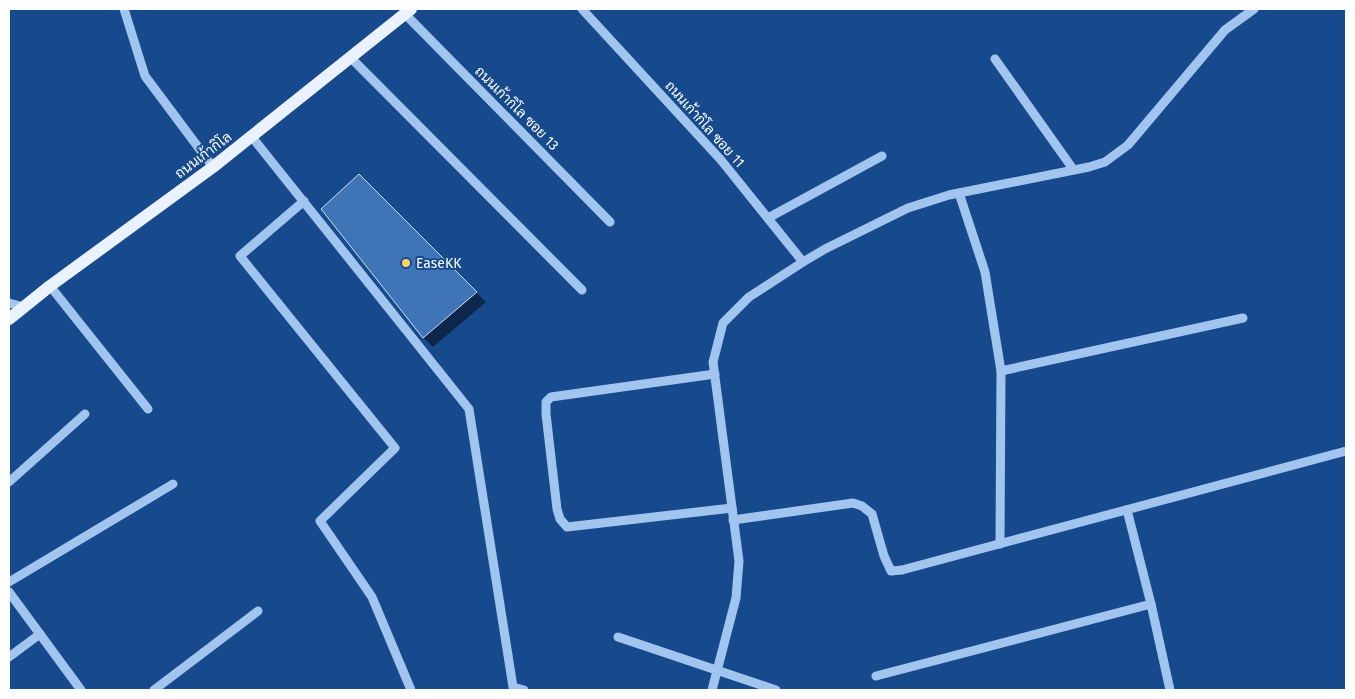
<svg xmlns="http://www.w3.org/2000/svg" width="1355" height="699" font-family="'Fira Sans',Sarabun,sans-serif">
	<rect width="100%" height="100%" fill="#174a8d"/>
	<path fill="#0007" d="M359 176 486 302 433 347 424 338 323 209Z"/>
	<path fill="#3f74b6" stroke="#c8dffb" d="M359 174 477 292 423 338 321 209Z"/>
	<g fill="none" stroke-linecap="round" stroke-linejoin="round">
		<g stroke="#a2c5ef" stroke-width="9">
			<path d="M124 9 145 76 213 167"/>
			<path d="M582 9 721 160 803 262"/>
			<path d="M405 14 610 222"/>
			<path d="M351 58 582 290"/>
			<path d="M995 59 1073 169"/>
			<path d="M252 137 469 409 513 687 524 690"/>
			<path d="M959 193 985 272 1001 371 1000 544"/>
			<path d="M304 201 240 256 395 448 320 521 372 597 411 690"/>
			<path d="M768 218 882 156"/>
			<path d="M50 286 148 409"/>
			<path d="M9 303 24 307"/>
			<path d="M1001 371 1243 318"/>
			<path d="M715 374 551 397 546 402V414L557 509 560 519 567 527 732 508"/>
			<path d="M9 482 85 414"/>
			<path d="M1127 510 1151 604 1170 690"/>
			<path d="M733 520 853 503 862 506 872 514 884 556 891 571 902 570 1346 451"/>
			<path d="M9 582 173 484"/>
			<path d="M9 592 81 690"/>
			<path d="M618 637 776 690"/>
			<path d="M9 657 40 634"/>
			<path d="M876 676 1151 604"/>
			<path d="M154 690 258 611"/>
			<path d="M712 690 736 598 739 561 713 362 723 323 749 297 803 262 825 249 908 208 949 195 1089 167 1105 162 1128 145 1225 30 1254 9"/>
		</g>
		<path stroke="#eaf2ff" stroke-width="12" d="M9 319 50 286 213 167 411 9"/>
	</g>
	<circle fill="#ffd160" stroke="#174a8d" stroke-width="2" cx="406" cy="263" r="5"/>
	<g text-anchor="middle" stroke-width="4" stroke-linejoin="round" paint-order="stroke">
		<g font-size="14" fill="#fff" stroke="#174a8d">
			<text transform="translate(517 108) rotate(45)" y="5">ถนนเก้ากิโล ซอย 13</text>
			<text transform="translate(705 124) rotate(48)" y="5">ถนนเก้ากิโล ซอย 11</text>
			<text transform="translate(203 155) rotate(-37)" y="5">ถนนเก้ากิโล</text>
		</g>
		<g font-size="14" fill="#fff" stroke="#174a8d" text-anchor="start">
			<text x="416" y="268">EaseKK</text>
		</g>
	</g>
	<rect width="1355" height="699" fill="none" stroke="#ffffff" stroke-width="20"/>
</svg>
